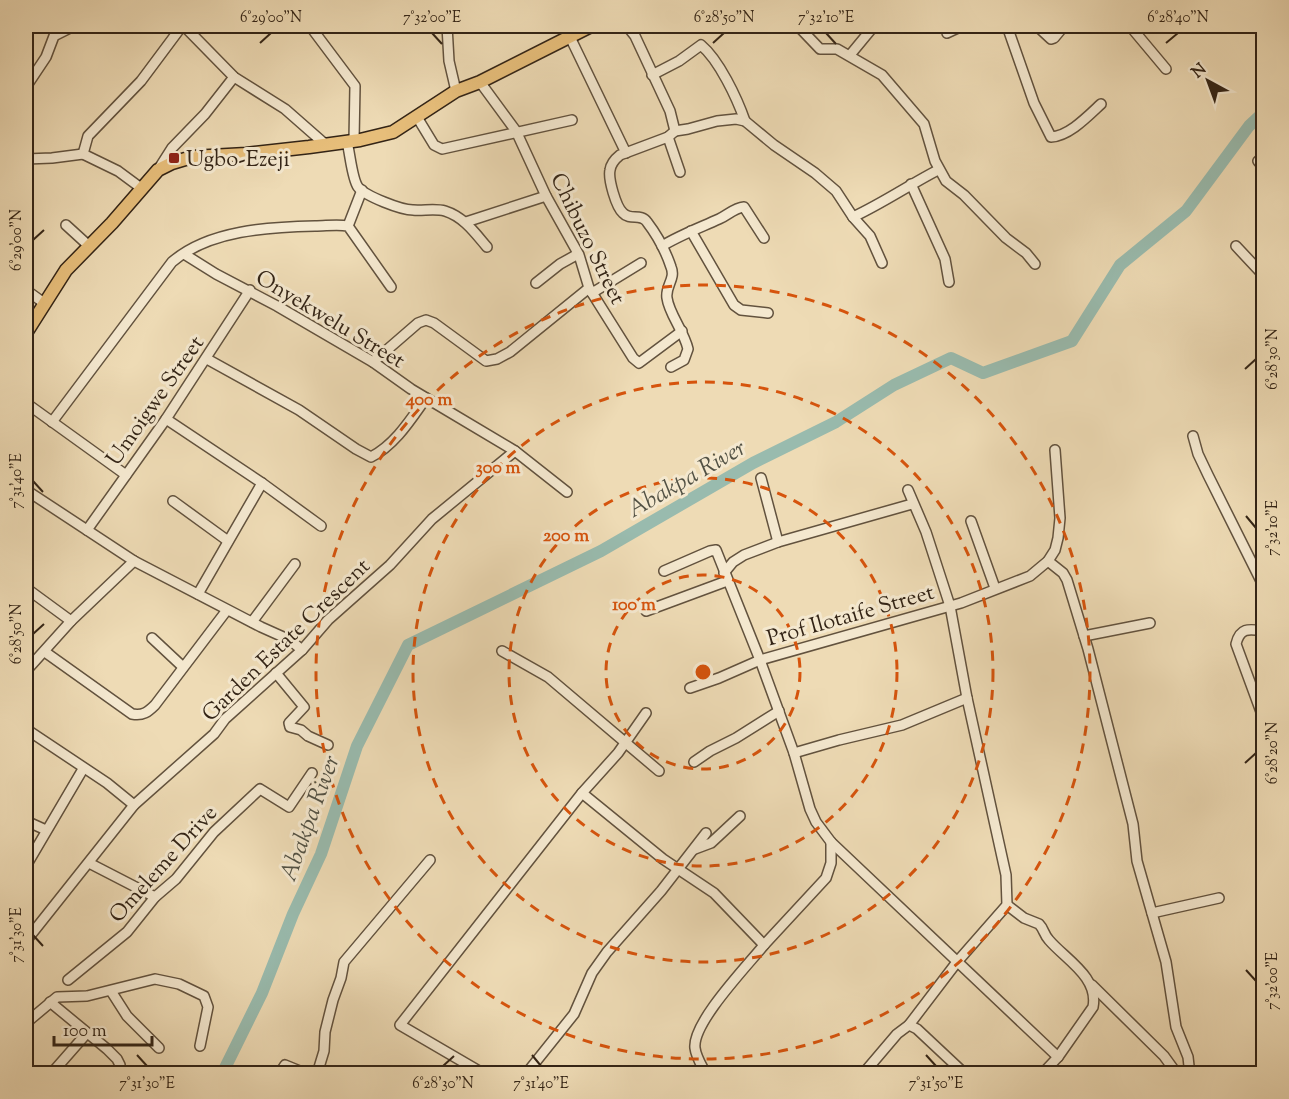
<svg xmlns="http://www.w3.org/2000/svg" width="1289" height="1099" font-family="'Sorts Mill Goudy',serif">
	<rect width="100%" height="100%" fill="#eedbb5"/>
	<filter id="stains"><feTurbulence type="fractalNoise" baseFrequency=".00333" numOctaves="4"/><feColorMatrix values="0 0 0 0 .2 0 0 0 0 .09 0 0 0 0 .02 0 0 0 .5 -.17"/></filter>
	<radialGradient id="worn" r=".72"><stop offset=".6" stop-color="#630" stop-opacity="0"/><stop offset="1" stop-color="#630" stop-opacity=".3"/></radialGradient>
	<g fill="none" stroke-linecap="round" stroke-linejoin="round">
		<path stroke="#99bbae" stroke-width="12" d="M222 1074 262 993 293 914 321 854 357 746 408 645 601 551 753 463 836 422 894 385 951 358 983 373 1072 341 1120 265 1186 211 1249 126 1264 112"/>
		<defs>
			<g id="minor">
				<path d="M184 26 234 77 285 109 326 145"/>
				<path d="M310 26 355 86 354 140"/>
				<path d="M447 26 449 61 456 91"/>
				<path d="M627 26 635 36 670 111 675 131"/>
				<path d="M798 26 820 49H837L882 75 924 124 935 161 946 181 964 195 1006 238 1026 253 1035 264"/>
				<path d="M1007 26 1034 103 1051 137C1069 136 1087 117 1101 104"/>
				<path d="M1037 26 1051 39 1054 38 1064 26"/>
				<path d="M1130 26 1166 69"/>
				<path d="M947 33 962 26"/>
				<path d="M570 37 626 153"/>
				<path d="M850 55 874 26"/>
				<path d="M652 75 679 61 701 45C719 60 737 98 745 121"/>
				<path d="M480 82 516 131 546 196 579 255 589 288 633 358 639 363 682 331"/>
				<path d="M26 87 46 57 54 36 74 26"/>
				<path d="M417 117 434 145 442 149 572 120"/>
				<path d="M675 131 688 129 717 121 736 119 745 121 774 145 815 173 836 191 853 217 870 236 882 263"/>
				<path d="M668 137 680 172"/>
				<path d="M347 142C350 153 352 179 358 187 365 196 401 210 413 210 423 211 435 208 445 211 464 217 475 233 487 247"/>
				<path d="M1264 157 1258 161 1264 168"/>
				<path d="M26 159 52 158 83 154"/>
				<path d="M158 170 172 148 205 114 234 77"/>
				<path d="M911 184 945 259 949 282"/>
				<path d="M141 188 118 171 83 154 88 136 141 81 182 26"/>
				<path d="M853 217C883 203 909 185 938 170"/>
				<path d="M466 222 546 196"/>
				<path d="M66 225 89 246"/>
				<path d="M348 226 362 190"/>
				<path d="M691 231 734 305 741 310 768 313"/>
				<path d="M662 246C680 235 699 228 719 219 728 215 734 208 744 207L764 238"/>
				<path d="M1236 246 1264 276"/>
				<path d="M184 254 216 274 277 306 373 362 411 389 515 451 567 492"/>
				<path d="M536 283 560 264 578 254"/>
				<path d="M26 290 44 303"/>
				<path d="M592 293 641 263"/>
				<path d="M207 359 299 410 356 449 371 457C395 445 411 419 426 398"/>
				<path d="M373 362 418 323 426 320 434 323 486 361 497 359 510 352 589 288"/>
				<path d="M671 367 684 360 688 349C684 331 669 314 667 298 665 286 676 279 671 267 666 252 657 235 647 222 641 213 630 221 623 213 616 207 608 179 610 170 611 163 615 159 620 155L668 137 675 131"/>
				<path d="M26 403 126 475"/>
				<path d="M166 419 262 483 321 526"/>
				<path d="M52 422 172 262C209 230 269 227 315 226 326 226 337 224 348 226L391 287"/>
				<path d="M1193 436 1198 454 1208 475 1264 587"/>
				<path d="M761 478 778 542"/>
				<path d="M26 490 134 561 261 627 290 640 302 650"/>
				<path d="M173 501 228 541"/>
				<path d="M971 521 995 588"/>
				<path d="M87 530 166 419 250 290"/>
				<path d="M1048 561 1063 573 1067 580 1088 649 1133 824 1137 861 1166 962 1176 1027 1188 1057 1189 1066 1187 1074"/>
				<path d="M664 571 710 551 716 550 760 660 794 753 810 809 816 822 831 842 1058 1057"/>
				<path d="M724 573 733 562 744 555 778 542 912 504"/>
				<path d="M26 588 71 621"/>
				<path d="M198 594 262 483"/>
				<path d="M646 611 727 581"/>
				<path d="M252 622 295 564"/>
				<path d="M1264 631C1249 629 1240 627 1236 644L1264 720"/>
				<path d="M1084 636 1150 623"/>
				<path d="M152 638 183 667"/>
				<path d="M502 651 548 677 659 771"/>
				<path d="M45 652 132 714C143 716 148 712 155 705L227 610"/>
				<path d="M26 671 71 621 134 561"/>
				<path d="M276 673 304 707 289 723 290 727 301 730 308 736 328 745"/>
				<path d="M690 688 719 678 760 660 961 603 1030 576 1048 561 1055 550 1058 538 1060 518 1055 450"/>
				<path d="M646 713 618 753 582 793 663 859 714 893 764 945C747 966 692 1023 695 1048 696 1057 702 1066 706 1074"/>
				<path d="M26 729 107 783 134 805"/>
				<path d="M794 753 839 740 902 725 967 698"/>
				<path d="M694 762 710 751 736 738 779 711"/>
				<path d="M26 821 46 830"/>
				<path d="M695 849 711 843 740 816"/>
				<path d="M89 863 155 897"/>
				<path d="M26 866 83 769"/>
				<path d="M1007 905 1024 918 1039 924C1044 929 1044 935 1049 940 1065 959 1099 977 1093 1007L1058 1057 1042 1074"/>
				<path d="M1152 913 1219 898"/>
				<path d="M26 941 134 805 214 734 225 719 302 650 328 620 390 565 432 519 515 451"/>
				<path d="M764 945 826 878 831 863V842"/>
				<path d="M68 980 127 932 155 897 176 879 214 832 260 789 289 807 312 773"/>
				<path d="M1092 985 1164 1056 1177 1074"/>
				<path d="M111 991 127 1016 159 1048"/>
				<path d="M50 1002 107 1049 117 1059 120 1065 116 1074"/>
				<path d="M26 1023 57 997 87 996 155 979 179 984 204 996 208 1007 200 1046"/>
				<path d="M909 1025 917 1029 965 1074"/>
				<path d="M51 1074 87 1033"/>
				<path d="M279 1074 285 1065 307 1074"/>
				<path d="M317 1074 324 1051 325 1032 333 1000 341 978 344 962 430 860"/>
				<path d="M484 1074 400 1025 582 793"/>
				<path d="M526 1074 574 1014 592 973 607 952 661 891 706 833"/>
				<path d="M863 1074 897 1034 909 1025 957 962 1007 905 1006 875 967 698 950 606 926 532 908 490"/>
			</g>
			<path id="major" d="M26 333 66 270 112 223 158 170 172 163 192 157 246 154 309 147 360 140 393 132 456 91 480 82 591 26"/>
		</defs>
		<use href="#minor" stroke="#62523e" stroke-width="12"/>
		<use href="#major" stroke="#332416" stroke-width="15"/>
		<use href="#minor" stroke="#f4e8cf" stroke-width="9"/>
		<use href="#major" stroke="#e7be7a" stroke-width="12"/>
	</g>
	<path fill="none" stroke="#332416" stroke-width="2" d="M432 33 442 44M826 33 836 44M260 43 271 33M713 43 724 33M1166 43 1178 33M33 240 44 230M1245 369 1256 359M33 481 43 492M1246 516 1256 528M33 634 44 624M1245 763 1256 753M33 935 43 946M1246 970 1256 981M137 1055 147 1066M532 1055 541 1066M926 1055 936 1066M443 1066 454 1056"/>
	<g fill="none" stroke="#d6540d" stroke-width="3" stroke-dasharray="10 8">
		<circle cx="703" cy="672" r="97"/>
		<circle cx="703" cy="672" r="194"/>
		<circle cx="703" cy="672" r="290"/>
		<circle cx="703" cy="672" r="387"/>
	</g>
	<rect fill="#8f2418" stroke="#f4e8cf" stroke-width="2" x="168" y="152" width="12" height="12" rx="3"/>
	<g text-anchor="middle" stroke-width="6" stroke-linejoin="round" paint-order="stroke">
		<g font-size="22" fill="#332416" stroke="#f4e8cf" text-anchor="start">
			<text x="186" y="166">Ugbo-Ezeji</text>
		</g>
		<g font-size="22" fill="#332416" stroke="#f4e8cf">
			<text transform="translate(589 238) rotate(64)" y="8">Chibuzo Street</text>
			<text transform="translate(331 318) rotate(31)" y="8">Onyekwelu Street</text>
			<text transform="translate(154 400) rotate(-55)" y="8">Umoigwe Street</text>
			<text transform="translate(850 614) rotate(-16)" y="8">Prof Ilotaife Street</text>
			<text transform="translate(285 639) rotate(-44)" y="8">Garden Estate Crescent</text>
			<text transform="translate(162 863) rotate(-48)" y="8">Omeleme Drive</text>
		</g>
		<g font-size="24" font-style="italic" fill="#525144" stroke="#f4e8cf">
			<text transform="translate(686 478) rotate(-30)" y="8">Abakpa River</text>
			<text transform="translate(309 818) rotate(-70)" y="8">Abakpa River</text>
		</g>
	</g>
	<circle cx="703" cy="672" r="9" fill="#d6540d" stroke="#f4e8cf" stroke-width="3"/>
	<g font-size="18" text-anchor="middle" font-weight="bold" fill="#d6540d" stroke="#f4e8cf" stroke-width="6" stroke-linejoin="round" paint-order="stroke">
		<text x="429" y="405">400 m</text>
		<text x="498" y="473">300 m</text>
		<text x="566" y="541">200 m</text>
		<text x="634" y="610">100 m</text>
	</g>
	<rect width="1289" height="1099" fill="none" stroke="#eedbb5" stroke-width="66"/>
	<g transform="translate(1208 81) rotate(319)" stroke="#f4e8cf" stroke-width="4.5" paint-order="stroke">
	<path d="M0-4.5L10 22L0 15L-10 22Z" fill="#332416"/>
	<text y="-9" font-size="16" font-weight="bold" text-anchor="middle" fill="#332416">N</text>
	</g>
	<path d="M54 1036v9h98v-9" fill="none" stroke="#332416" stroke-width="3"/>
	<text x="63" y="1036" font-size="18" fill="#332416" stroke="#f4e8cf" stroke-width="4.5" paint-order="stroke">100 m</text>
	<rect x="33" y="33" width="1223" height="1033" fill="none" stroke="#332416" stroke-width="2"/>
	<g font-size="15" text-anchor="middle" fill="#332416">
		<text x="271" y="22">6°29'00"N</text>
		<text x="432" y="22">7°32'00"E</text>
		<text x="724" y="22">6°28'50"N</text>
		<text x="826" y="22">7°32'10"E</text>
		<text x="1178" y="22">6°28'40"N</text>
		<text transform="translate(16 240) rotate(-90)" y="5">6°29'00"N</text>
		<text transform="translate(1272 359) rotate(-90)" y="5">6°28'30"N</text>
		<text transform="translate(16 481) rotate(-90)" y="5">7°31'40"E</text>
		<text transform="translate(1272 528) rotate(-90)" y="5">7°32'10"E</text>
		<text transform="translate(16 634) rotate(-90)" y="5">6°28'50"N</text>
		<text transform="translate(1272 753) rotate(-90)" y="5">6°28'20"N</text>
		<text transform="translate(16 935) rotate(-90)" y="5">7°31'30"E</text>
		<text transform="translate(1272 981) rotate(-90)" y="5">7°32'00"E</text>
		<text x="147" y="1088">7°31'30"E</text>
		<text x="443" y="1088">6°28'30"N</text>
		<text x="541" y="1088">7°31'40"E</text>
		<text x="936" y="1088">7°31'50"E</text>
	</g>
	<rect width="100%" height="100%" filter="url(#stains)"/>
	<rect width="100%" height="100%" fill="url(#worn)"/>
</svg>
